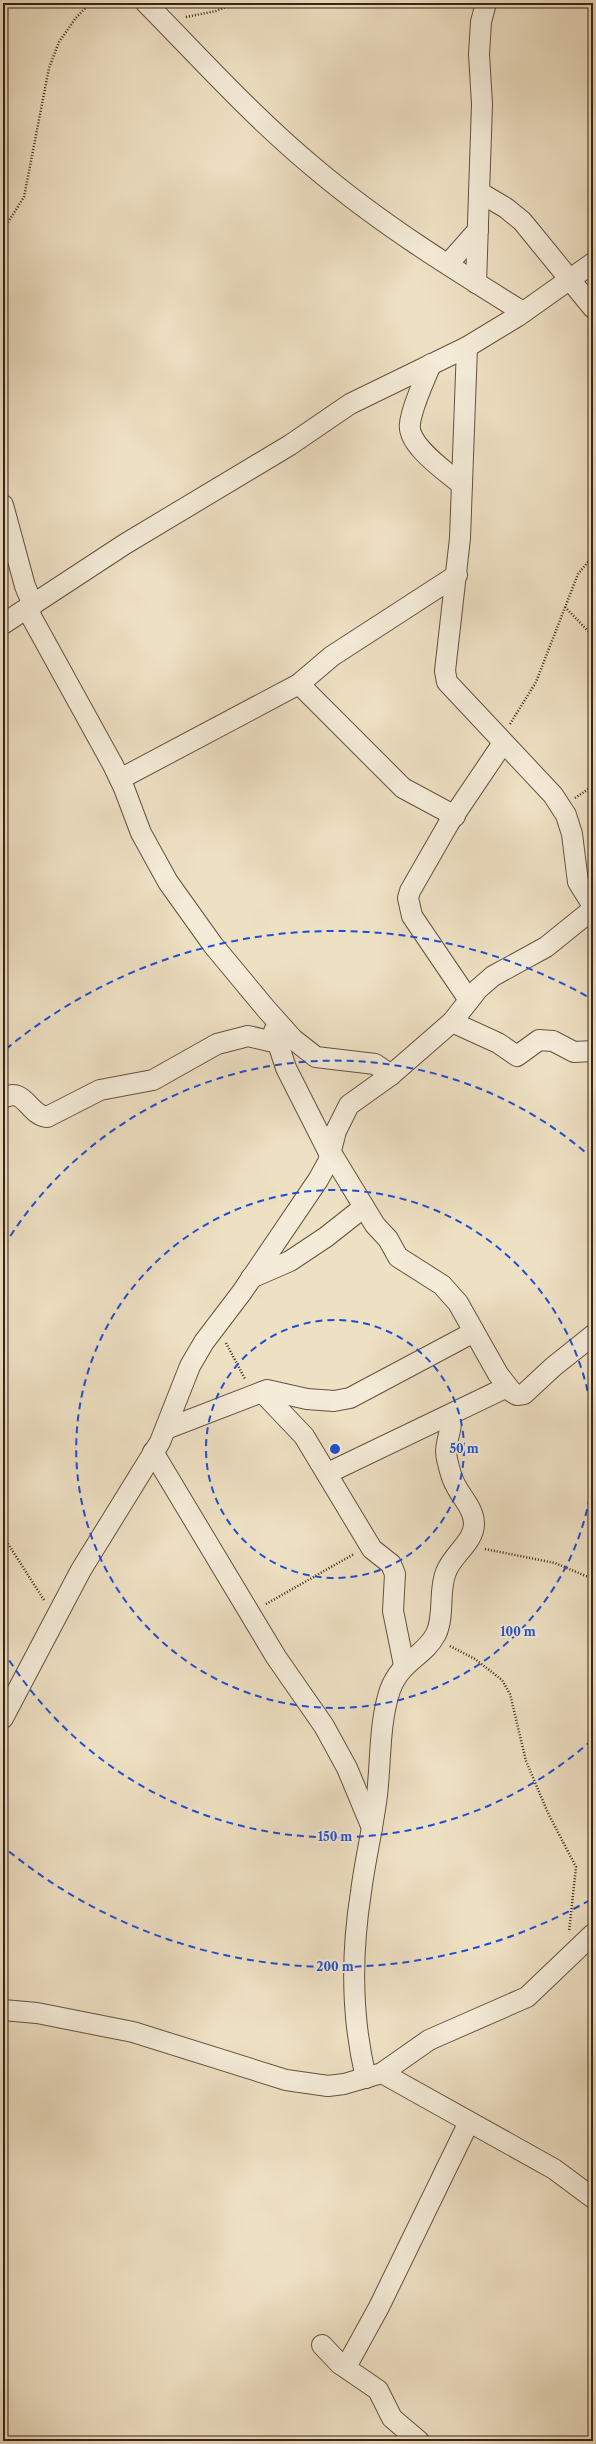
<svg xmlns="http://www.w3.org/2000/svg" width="596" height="2444" font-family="'Libre Caslon Text',serif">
	<rect width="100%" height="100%" fill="#eee0c3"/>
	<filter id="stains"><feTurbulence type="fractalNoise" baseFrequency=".005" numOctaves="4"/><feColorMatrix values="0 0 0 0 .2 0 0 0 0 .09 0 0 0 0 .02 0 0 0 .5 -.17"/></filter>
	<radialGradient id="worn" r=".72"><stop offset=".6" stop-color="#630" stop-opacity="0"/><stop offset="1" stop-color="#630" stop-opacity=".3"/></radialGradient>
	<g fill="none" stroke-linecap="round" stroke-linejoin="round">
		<defs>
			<g id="street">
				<path d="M146 3C202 60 255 119 317 170 381 224 452 268 523 312"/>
				<path d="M479 192 506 208 522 221 593 308"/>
				<path d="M448 264 478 230"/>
				<path d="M476 283 482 104 479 54 481 22 486 3"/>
				<path d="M467 347 460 538 445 671 447 682 553 795 566 815 572 834 578 882 593 906"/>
				<path d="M431 364C424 382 413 403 410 423 406 445 447 472 462 485"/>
				<path d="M3 505 25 586 33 605"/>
				<path d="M27 609 113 765 124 788 141 833 168 882 213 945 267 1010 293 1039 316 1057 375 1064 391 1075"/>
				<path d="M3 624 125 544 290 445 350 404 467 347 518 316 593 263"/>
				<path d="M299 684 403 788 455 816"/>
				<path d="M120 779 299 684 332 656 457 575"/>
				<path d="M469 1000 412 916 408 898 410 891 449 823 503 743"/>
				<path d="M452 1022 498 1043 517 1056 539 1040 553 1041 574 1052 593 1051"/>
				<path d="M274 1031 286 1068 330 1155"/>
				<path d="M3 1098C25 1086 28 1115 47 1117L100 1090 153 1080 217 1044 248 1036 278 1043"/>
				<path d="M330 1151 375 1225 388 1239 398 1257 442 1285 458 1303 498 1374 512 1392 517 1395 524 1394 553 1367 593 1335"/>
				<path d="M251 1278 290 1261 326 1237 364 1207"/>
				<path d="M262 1392 304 1436 372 1549 391 1564 395 1574 393 1611 404 1665"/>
				<path d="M166 1429 267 1390 307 1399 334 1401 350 1398 474 1332"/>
				<path d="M153 1452 276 1657 324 1726 347 1768 372 1828"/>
				<path d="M328 1473 507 1387"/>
				<path d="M3 1718 81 1570 160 1442 190 1366 204 1342 242 1292 318 1180 328 1162 336 1131 349 1105 391 1075 452 1022 478 989 493 976 546 947 593 909"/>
				<path d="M3 2010 37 2013 133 2032 286 2080 328 2086 344 2084 382 2073 429 2040 527 1997 593 1934"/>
				<path d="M382 2073 554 2169 593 2198"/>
				<path d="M366 2078C351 2016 351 1955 361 1892 365 1860 373 1828 377 1795 381 1761 379 1723 390 1690 401 1660 424 1657 436 1634 445 1615 438 1591 446 1572 452 1555 474 1542 474 1524 474 1509 462 1498 456 1486 451 1478 449 1468 447 1459 443 1443 454 1430 450 1415"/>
				<path d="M322 2345 340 2364 378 2390 392 2418 419 2441"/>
				<path d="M346 2367 379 2307 469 2122"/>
			</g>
		</defs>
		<use href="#street" stroke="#655240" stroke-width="22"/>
		<g stroke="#372314" stroke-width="2.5" stroke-dasharray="1 2" stroke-linecap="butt">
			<path d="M186 17 216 11 235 3"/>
			<path d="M3 230 24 197 49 68 59 42 75 19 90 3"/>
			<path d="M565 607 590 633 593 641"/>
			<path d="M510 724 536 682 578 574 593 556"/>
			<path d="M575 798 593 786"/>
			<path d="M226 1343 245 1379"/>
			<path d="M3 1536 44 1600"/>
			<path d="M485 1549 555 1563 593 1579"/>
			<path d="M266 1604 354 1554"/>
			<path d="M450 1646 475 1659 502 1680 510 1694 526 1761 548 1813 576 1867 569 1932"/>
		</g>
		<use href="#street" stroke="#f4ebd8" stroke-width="20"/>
	</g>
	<g fill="none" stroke="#1d4ed8" stroke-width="2" stroke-dasharray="7 5">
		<circle cx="335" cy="1449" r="129"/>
		<path d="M593 1474A259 259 0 1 1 593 1424"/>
		<path d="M592 1740A388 388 0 0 1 4 1652M4 1246A388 388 0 0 1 592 1158"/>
		<path d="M590 1900A518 518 0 0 1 6 1849M6 1049A518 518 0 0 1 590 998"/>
	</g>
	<circle cx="335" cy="1449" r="6" fill="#1d4ed8" stroke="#f4ebd8" stroke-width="2"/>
	<g font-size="12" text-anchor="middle" font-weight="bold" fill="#1d4ed8" stroke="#f4ebd8" stroke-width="4" stroke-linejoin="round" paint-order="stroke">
		<text x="464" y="1453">50 m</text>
		<text x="518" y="1636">100 m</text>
		<text x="335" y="1841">150 m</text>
		<text x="335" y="1971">200 m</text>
	</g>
	<rect width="596" height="2444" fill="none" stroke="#eee0c3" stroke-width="16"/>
	<rect x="4" y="4" width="588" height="2436" fill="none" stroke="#372314" stroke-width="2"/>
	<rect x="8" y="8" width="580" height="2428" fill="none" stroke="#372314"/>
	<rect width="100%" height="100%" filter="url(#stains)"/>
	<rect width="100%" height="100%" fill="url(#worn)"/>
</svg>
